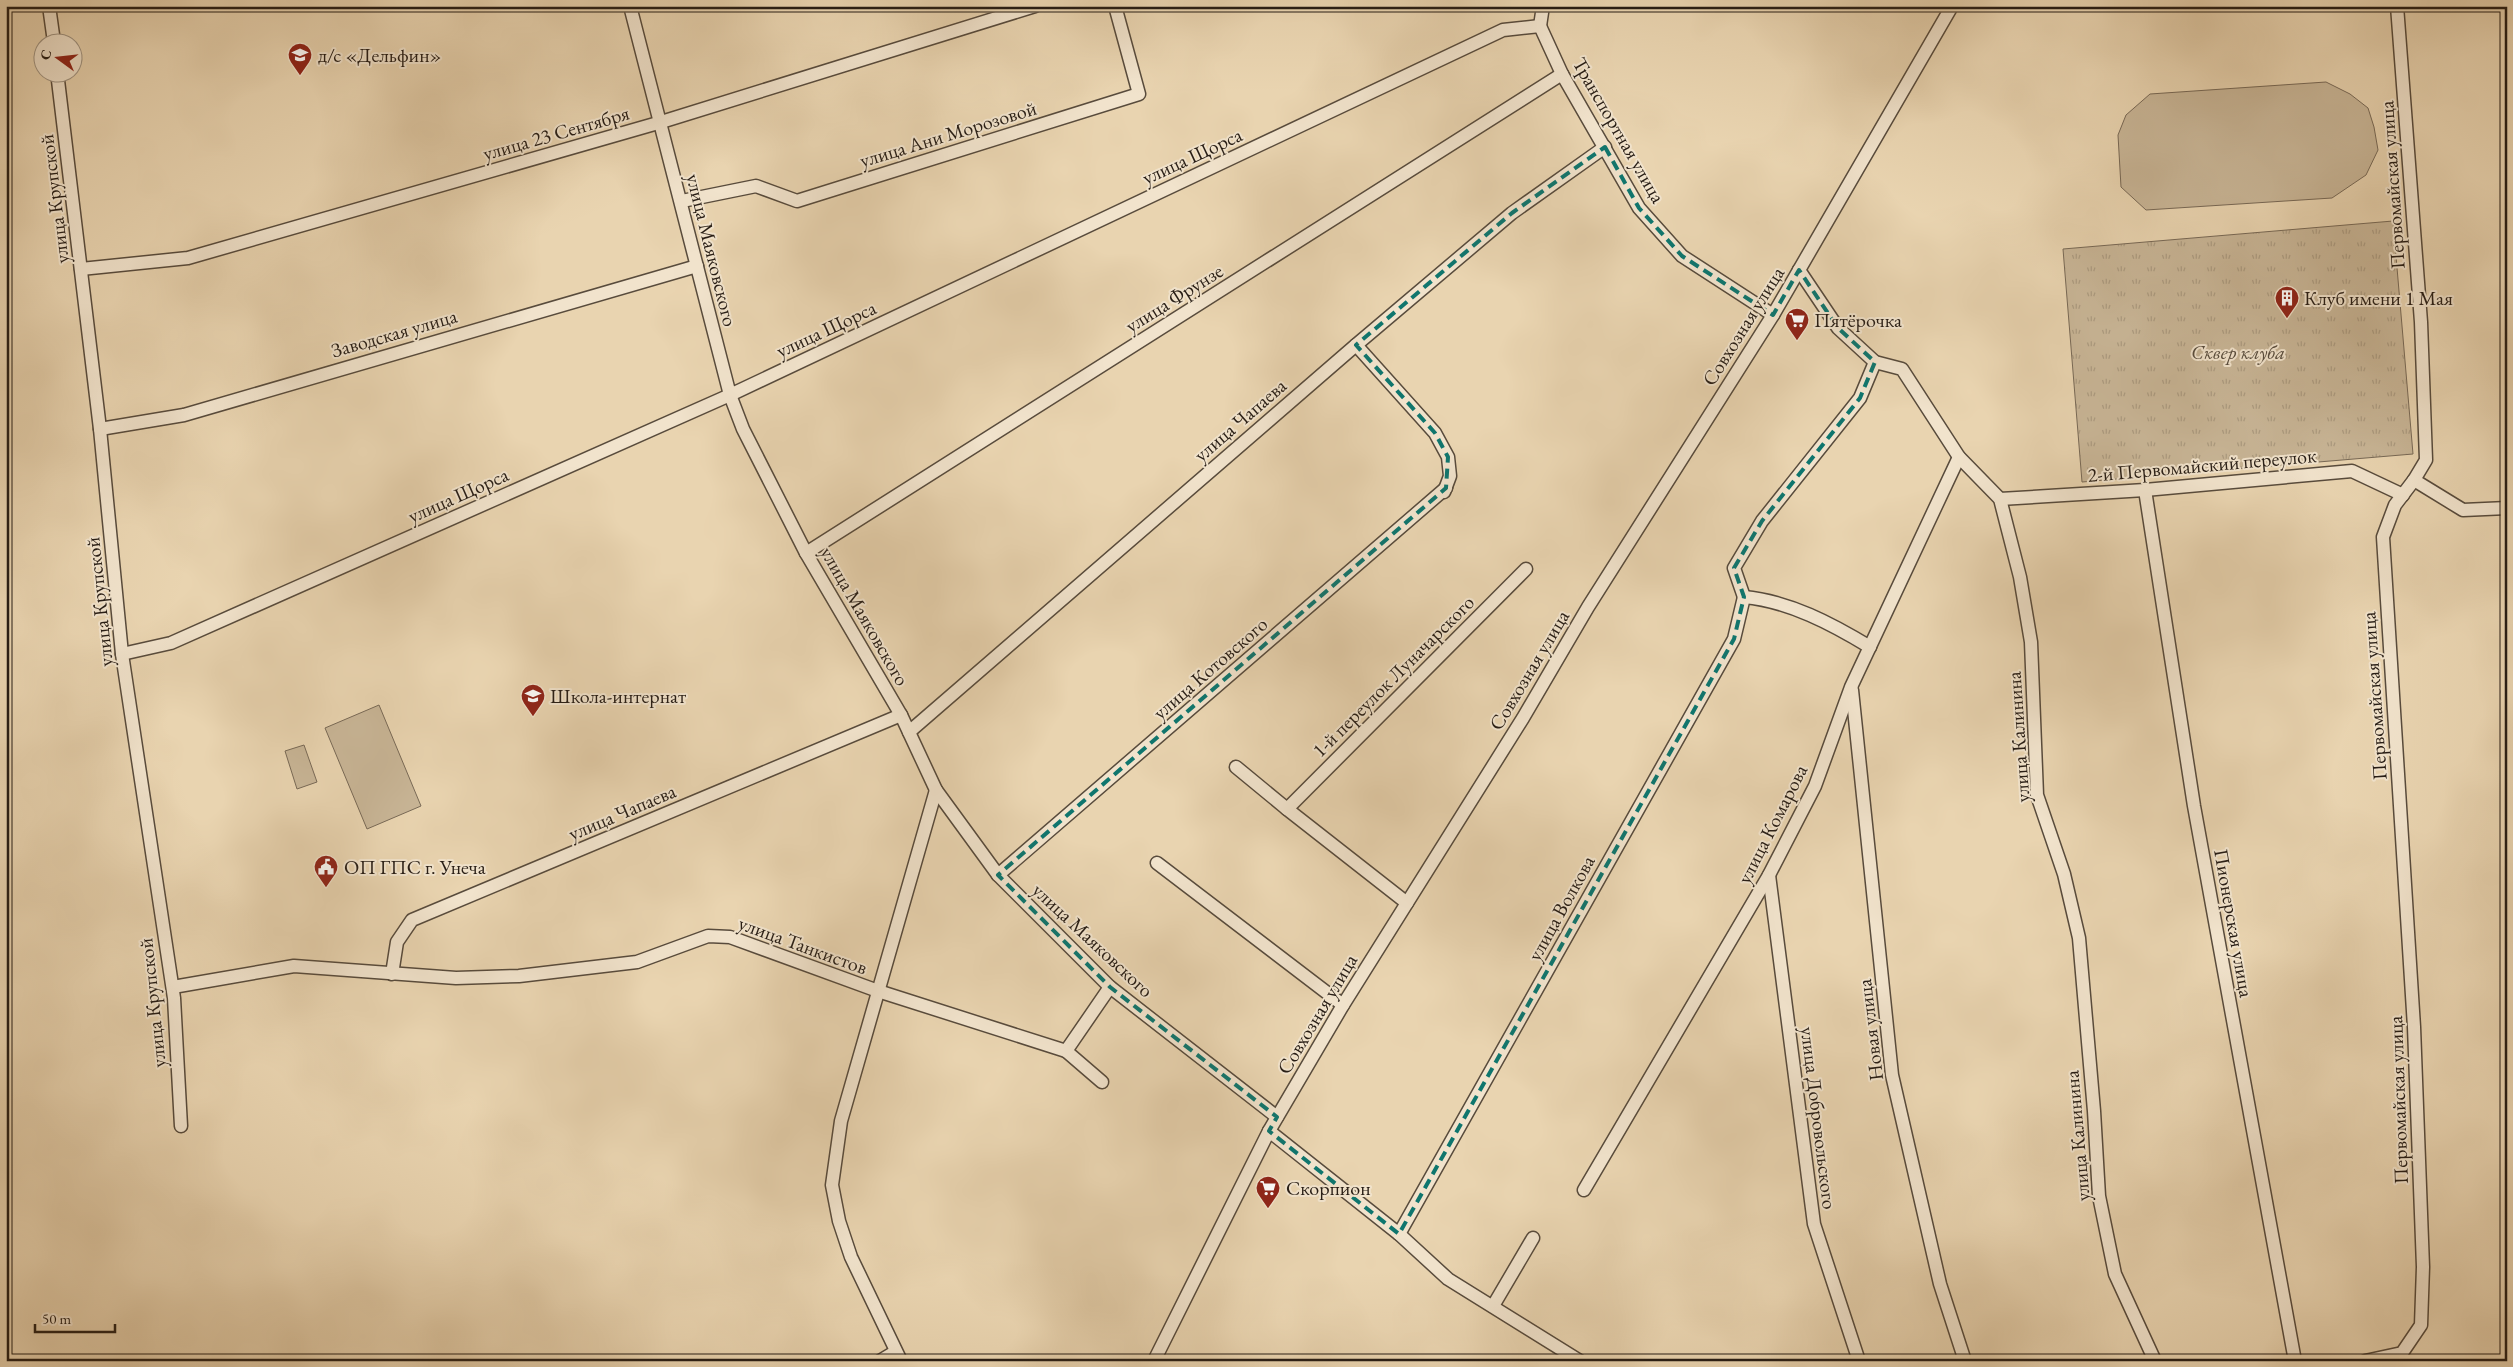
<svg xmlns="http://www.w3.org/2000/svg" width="2513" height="1367" font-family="'EB Garamond',serif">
	<defs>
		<pattern id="grass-tufts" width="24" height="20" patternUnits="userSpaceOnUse" patternTransform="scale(1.25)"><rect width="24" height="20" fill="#c8b596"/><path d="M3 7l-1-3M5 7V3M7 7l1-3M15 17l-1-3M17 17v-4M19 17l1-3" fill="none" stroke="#ac9b80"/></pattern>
	</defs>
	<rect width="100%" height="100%" fill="#e9d4b0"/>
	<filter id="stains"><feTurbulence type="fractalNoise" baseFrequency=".004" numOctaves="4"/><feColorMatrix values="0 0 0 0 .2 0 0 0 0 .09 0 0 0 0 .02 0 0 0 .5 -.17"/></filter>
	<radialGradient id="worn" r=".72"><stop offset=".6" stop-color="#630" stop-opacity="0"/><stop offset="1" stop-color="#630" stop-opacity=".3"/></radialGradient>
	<path fill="url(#grass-tufts)" stroke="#786956" d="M2393 221 2413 454 2082 482 2063 249Z"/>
	<g fill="#c8b596" stroke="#786956">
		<path d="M2326 82 2350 94 2368 108 2374 127 2378 150 2366 175 2332 198 2146 210 2121 187 2118 135 2126 115 2150 94Z"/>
		<path d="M379 705 421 806 367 829 325 728Z"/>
		<path d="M304 745 317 782 297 789 285 751Z"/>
	</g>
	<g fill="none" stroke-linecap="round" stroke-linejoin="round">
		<defs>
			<g id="minor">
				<path d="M49 6 54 42"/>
				<path d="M630 6 730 395 743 429 806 553 901 715 936 790 998 875 1110 987 1277 1117"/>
				<path d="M1540 26 1562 74 1639 208 1682 256 1773 315"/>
				<path d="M1540 26 1543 6"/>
				<path d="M57 72 100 429 122 654 174 998 181 1126"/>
				<path d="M682 201 756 186 797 201 1139 94 1115 6"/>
				<path d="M81 269 188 258 658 123 1035 6"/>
				<path d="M1799 270 1838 328 1875 362 1902 369 1959 457 2000 499 2020 577 2031 642 2037 795 2064 874 2079 938 2094 1111 2099 1196 2115 1274 2155 1361"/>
				<path d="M1356 345 1435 433 1448 457 1450 476 1444 492"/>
				<path d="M100 429 184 415 697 266"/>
				<path d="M2414 480 2463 510 2507 508"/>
				<path d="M2145 490 2194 806 2295 1361"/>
				<path d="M2000 499 2145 490 2352 471 2403 495"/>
				<path d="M806 553 1562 74"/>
				<path d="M1744 597 1734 568 1762 521 1860 398 1875 362"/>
				<path d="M1744 597C1789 601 1832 624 1870 647"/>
				<path d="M122 654 171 643 730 395 1503 30 1540 26"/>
				<path d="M1852 690 1892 1075 1940 1284 1965 1361"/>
				<path d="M909 732 1356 345 1512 213 1605 147"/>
				<path d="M1236 767 1287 809"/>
				<path d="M1157 863 1343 1005"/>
				<path d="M998 875 1446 488"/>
				<path d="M1769 875 1814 1224 1859 1361"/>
				<path d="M1407 903 1287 809 1526 569"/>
				<path d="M392 974 397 942 412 920 901 715"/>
				<path d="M173 987 294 966 456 978 519 976 637 962 708 936 730 937 878 991 1066 1051 1110 987"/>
				<path d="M1066 1051 1102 1082"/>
				<path d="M1269 1131 1399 1234 1448 1279 1580 1361"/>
				<path d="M1584 1190 1769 875 1815 786 1851 687 1959 457"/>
				<path d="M1399 1234 1734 639 1744 597"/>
				<path d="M1493 1306 1533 1238"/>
				<path d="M880 1361 895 1352"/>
				<path d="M901 1361 851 1257 839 1221 832 1185 841 1121 936 790"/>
				<path d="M1154 1361 1269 1131 1343 1005 1523 718 1588 607 1773 315 1952 6"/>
				<path d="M2365 1361 2402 1353 2421 1325 2423 1267 2414 1027 2383 537 2395 505 2414 480 2426 460 2421 322 2397 6"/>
			</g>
		</defs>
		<use href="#minor" stroke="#584b3c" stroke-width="15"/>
		<use href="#minor" stroke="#f1e3cc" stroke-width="12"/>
	</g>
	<path fill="none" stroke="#0f766e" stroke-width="4" stroke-dasharray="10 6" stroke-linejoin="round" d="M1605 147 1639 208 1682 256 1773 315 1799 270 1838 328 1875 362 1860 398 1762 521 1734 568 1744 597 1734 639 1399 1234 1269 1131 1277 1117 1110 987 998 875 1446 488 1448 457 1435 433 1356 345 1512 213Z"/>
	<defs>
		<symbol id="school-pin" viewBox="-11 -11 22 30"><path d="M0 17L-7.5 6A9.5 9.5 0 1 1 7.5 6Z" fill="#8f2418" stroke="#f1e3cc"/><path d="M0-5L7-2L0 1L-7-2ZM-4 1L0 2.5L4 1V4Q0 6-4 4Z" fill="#fff"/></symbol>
		<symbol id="building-pin" viewBox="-11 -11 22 30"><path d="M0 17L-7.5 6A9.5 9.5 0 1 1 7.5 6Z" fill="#8f2418" stroke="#f1e3cc"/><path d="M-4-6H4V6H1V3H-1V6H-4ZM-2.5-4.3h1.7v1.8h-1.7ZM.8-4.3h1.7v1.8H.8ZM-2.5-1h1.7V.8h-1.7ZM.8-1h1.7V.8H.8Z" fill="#fff"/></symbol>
		<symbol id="supermarket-pin" viewBox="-11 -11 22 30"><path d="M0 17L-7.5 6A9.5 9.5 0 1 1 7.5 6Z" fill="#8f2418" stroke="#f1e3cc"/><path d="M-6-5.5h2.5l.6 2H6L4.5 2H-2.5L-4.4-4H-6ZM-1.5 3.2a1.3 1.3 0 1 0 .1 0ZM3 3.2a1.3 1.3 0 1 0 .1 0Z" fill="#fff"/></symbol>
		<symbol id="civic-pin" viewBox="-11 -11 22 30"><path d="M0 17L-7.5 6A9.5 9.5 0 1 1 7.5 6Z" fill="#8f2418" stroke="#f1e3cc"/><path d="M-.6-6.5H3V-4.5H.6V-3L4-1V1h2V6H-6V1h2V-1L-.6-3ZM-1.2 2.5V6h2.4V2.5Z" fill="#fff"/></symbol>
	</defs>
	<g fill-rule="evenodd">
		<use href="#school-pin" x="286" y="41" width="28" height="38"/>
		<use href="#building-pin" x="2273" y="284" width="28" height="38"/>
		<use href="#supermarket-pin" x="1783" y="306" width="28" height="38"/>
		<use href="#school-pin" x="519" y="682" width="28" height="38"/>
		<use href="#civic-pin" x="312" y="853" width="28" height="38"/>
		<use href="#supermarket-pin" x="1254" y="1174" width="28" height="38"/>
	</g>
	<g text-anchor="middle" stroke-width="4" stroke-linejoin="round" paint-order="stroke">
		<g font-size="20" fill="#271d15" stroke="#f1e3cc" text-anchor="start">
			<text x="318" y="62">д/с «Дельфин»</text>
			<text x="2304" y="305">Клуб имени 1 Мая</text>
			<text x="1814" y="327">Пятёрочка</text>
			<text x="550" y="703">Школа-интернат</text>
			<text x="344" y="874">ОП ГПС г. Унеча</text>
			<text x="1286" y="1195">Скорпион</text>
		</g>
		<g font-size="20" fill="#271d15" stroke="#f1e3cc">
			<text transform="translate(1619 130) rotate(60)" y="7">Транспортная улица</text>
			<text transform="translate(556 133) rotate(-16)" y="7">улица 23 Сентября</text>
			<text transform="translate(948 134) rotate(-17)" y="7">улица Ани Морозовой</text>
			<text transform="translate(1192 156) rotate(-25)" y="7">улица Щорса</text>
			<text transform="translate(2392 185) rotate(-94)" y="7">Первомайская улица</text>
			<text transform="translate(54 199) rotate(-97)" y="7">улица Крупской</text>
			<text transform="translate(712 250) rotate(76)" y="7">улица Маяковского</text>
			<text transform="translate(1174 298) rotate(-32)" y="7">улица Фрунзе</text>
			<text transform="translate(1743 326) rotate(-58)" y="7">Совхозная улица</text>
			<text transform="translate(826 329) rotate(-25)" y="7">улица Щорса</text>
			<text transform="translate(394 333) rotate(-16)" y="7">Заводская улица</text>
			<text transform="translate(1240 420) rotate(-41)" y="7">улица Чапаева</text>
			<text transform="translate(2202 465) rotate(-5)" y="7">2-й Первомайский переулок</text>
			<text transform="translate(458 495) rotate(-24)" y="7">улица Щорса</text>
			<text transform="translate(99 602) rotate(-96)" y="7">улица Крупской</text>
			<text transform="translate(865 616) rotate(60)" y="7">улица Маяковского</text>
			<text transform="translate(1210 668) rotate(-41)" y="7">улица Котовского</text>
			<text transform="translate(1529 670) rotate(-59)" y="7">Совхозная улица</text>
			<text transform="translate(1393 676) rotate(-45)" y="7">1-й переулок Луначарского</text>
			<text transform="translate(2374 696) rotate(-94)" y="7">Первомайская улица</text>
			<text transform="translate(2018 737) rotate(-94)" y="7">улица Калинина</text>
			<text transform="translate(622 812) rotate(-23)" y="7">улица Чапаева</text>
			<text transform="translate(1772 824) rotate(-63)" y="7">улица Комарова</text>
			<text transform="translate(1561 908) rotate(-61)" y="7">улица Волкова</text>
			<text transform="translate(2234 923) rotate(80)" y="7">Пионерская улица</text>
			<text transform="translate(1093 940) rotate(43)" y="7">улица Маяковского</text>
			<text transform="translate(803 945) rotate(20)" y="7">улица Танкистов</text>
			<text transform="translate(152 1003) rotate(-96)" y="7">улица Крупской</text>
			<text transform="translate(1317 1014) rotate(-59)" y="7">Совхозная улица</text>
			<text transform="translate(1870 1030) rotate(-97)" y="7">Новая улица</text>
			<text transform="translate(2398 1100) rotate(-92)" y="7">Первомайская улица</text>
			<text transform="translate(1819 1118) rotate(83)" y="7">улица Добровольского</text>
			<text transform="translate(2077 1136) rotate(-95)" y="7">улица Калинина</text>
		</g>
		<g font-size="20" font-style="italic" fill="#574b3c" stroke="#f1e3cc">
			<text x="2238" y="359">Сквер клуба</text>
		</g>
	</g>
	<rect width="2513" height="1367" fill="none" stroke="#e9d4b0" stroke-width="25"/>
	<rect x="8" y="8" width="2498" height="1352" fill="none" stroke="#271d15" stroke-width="2.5"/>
	<rect x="12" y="12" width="2488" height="1342" fill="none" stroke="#271d15"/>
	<g transform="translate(58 58) rotate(285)"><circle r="24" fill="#f1e3cc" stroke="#a09483"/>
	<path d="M0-4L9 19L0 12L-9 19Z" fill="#8f2418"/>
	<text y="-8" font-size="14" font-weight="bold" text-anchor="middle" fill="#271d15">С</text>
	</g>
	<path d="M35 1324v8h80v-8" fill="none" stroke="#271d15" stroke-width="2.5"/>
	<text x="42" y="1324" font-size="15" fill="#271d15" stroke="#f1e3cc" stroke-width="4" paint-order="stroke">50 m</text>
	<rect width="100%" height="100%" filter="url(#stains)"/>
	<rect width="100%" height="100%" fill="url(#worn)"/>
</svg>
